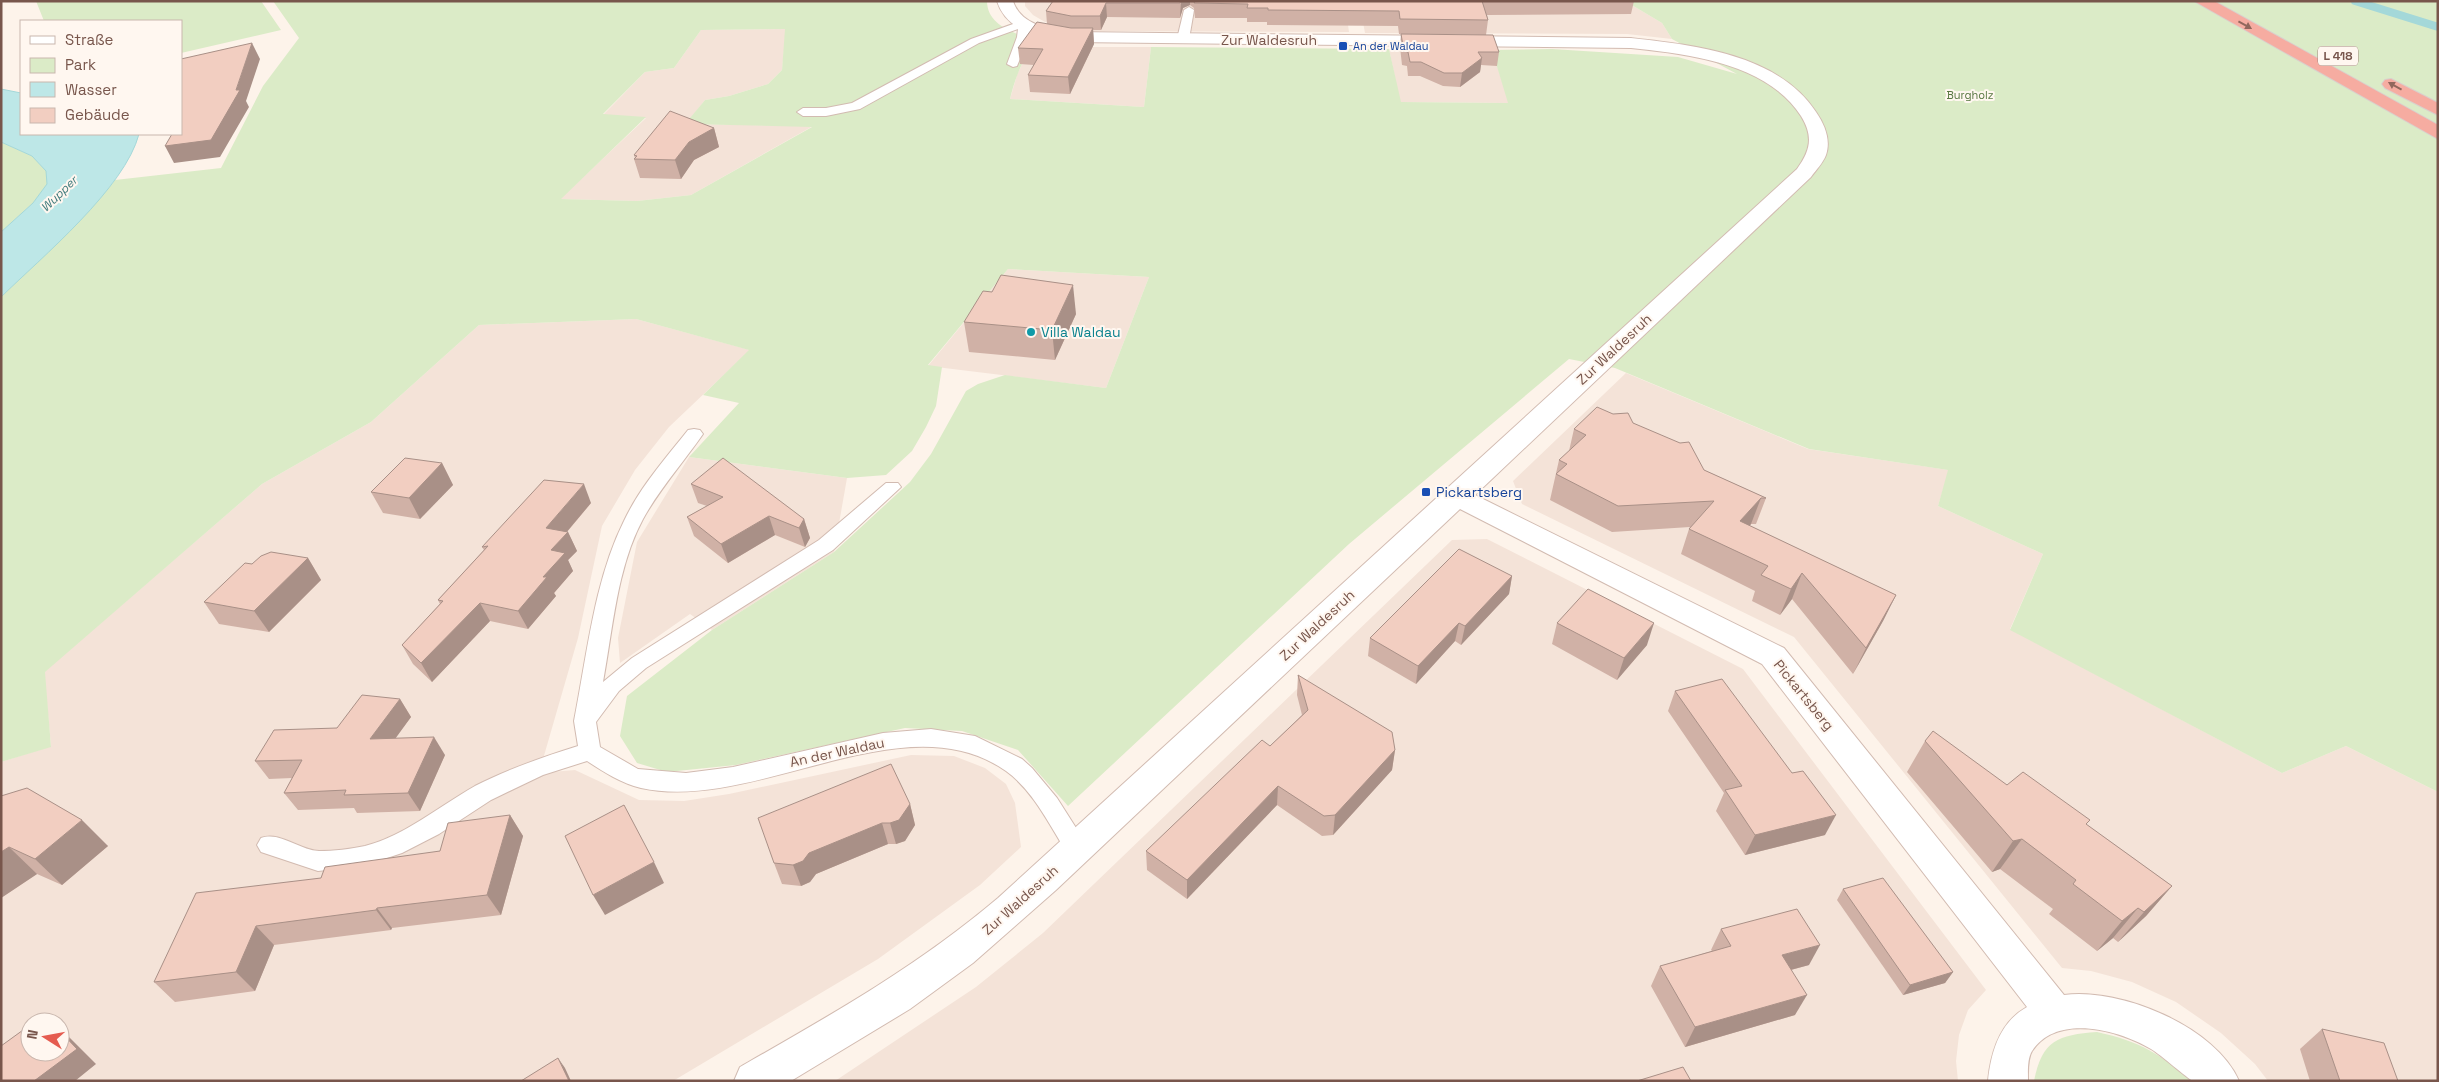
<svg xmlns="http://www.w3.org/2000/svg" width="2439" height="1082" font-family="'Space Grotesk',sans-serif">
	<rect width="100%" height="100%" fill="#fdf3ea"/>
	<g fill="#f4e3d8" fill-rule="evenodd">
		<path d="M1025 1H1347L1345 4 1349 32 1090 31 1045 22 1033 15 1025 6Z"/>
		<path d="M1365 1H1625L1662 23 1672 39 1627 34 1365 33 1360 6Z"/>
		<path d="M786 29 782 70 768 84 729 96 705 100 686 124 813 126 691 195 637 201 560 199 646 118 603 115 645 72 674 68 701 30Z"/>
		<path d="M1082 47H1151L1144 107 1010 99 1017 75 1028 51Z"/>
		<path d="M1389 49 1492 50 1509 103 1400 102Z"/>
		<path d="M1008 269 1149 277 1106 388 928 366Z"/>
		<path d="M636 319 750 350 669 427 635 470 602 526 578 638 539 773 575 770 639 800 684 801 729 794 911 755 954 756 985 768 1006 784 1015 803 1021 847 980 885 878 959 673 1081H1V762L51 746 44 672 262 484 371 422 479 325ZM30 1022H60V1052H30Z"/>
		<path d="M1626 373 1808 449 1949 470 1938 506 2043 554 2010 629 2282 773 2346 746 2438 792V1081H2268L2255 1064 2221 1033 2176 1002 2132 982 2091 971 2062 968 1794 637 1522 504 1513 481Z"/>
		<path d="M689 457 847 478 834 552 712 630 690 614 620 663 618 638 637 542Z"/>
		<path d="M1487 539 1743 669 1986 990 1968 1010 1959 1035 1956 1061 1958 1081H835L976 987 1043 933 1452 540Z"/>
	</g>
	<g fill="#dbebc7" fill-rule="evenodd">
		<path d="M36 1H261L281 30 181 53V21H44Z"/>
		<path d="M273 1H987C987 26 1016 34 1036 40 1023 58 1015 78 1010 99L1144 107 1151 47 1389 49 1401 102 1508 103 1492 50 1552 49 1678 57 1737 74 1672 39 1662 23 1625 1H2438V792L2346 746 2282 773 2010 630 2043 554 1938 506 1948 470 1809 449 1615 368 1569 359 1349 544 1068 806 1018 750 962 731 905 728 736 765 667 772 637 763 620 736 627 696 712 630 834 552 910 482 931 454 966 391 978 384 1005 375 1106 388 1149 277 1008 269 928 365 942 367 936 406 926 427 912 451 886 475 847 478 689 457 739 403 703 395 749 350 636 319 479 325 371 422 262 484 45 672 51 747 1 762V297L88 212 115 180 221 168 263 86 299 38ZM785 29 782 70 768 84 729 96 705 100 685 124 812 127 691 195 637 201 561 199 646 117 603 114 645 72 674 68 701 30Z"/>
		<path d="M1 142 32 156 46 171 48 184 33 203 1 232Z"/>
		<path d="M2097 1032C2142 1042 2157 1053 2193 1081H2034C2042 1040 2058 1035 2097 1032Z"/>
	</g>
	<path fill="#bde7e7" stroke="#a4d8d9" d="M1 89 21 93V134H139C125 188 42 257 1 297V232L33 203 47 184 46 171 32 156 1 142Z"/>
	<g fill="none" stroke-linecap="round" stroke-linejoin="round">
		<path stroke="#a4d8d9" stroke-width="8" d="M2355 1 2438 27"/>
		<defs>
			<g id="lane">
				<path d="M1189 7 1194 10 1189 39 1183 42 1177 39 1184 10Z"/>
				<path d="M1024 20 1030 23 1029 37 1017 66 1013 67 1007 64 1017 37 1018 29 979 43 860 109 826 116H803L797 112 803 108H826L852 103 971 39Z"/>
				<path d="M694 429 700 430 703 434C683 463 660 488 643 519 617 567 613 628 603 682L632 658 819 540 886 483H898L901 487 833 550 646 668 619 691 596 722 600 747 638 769 686 773 733 767 883 733 931 729 975 736 1022 759 1032 768 1057 798 1085 842 1089 849 1085 856 1077 859 1069 856C1051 828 1034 791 1006 771 904 699 756 813 641 788 621 783 604 772 587 761L543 775 491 800 439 834 402 853 363 866 318 871 261 852 257 845 261 838C280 831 299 850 319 851 333 851 351 849 365 846 406 835 438 807 475 786 508 769 543 757 578 746L574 721C587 656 594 581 624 521 640 487 665 459 688 430Z"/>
			</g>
			<path id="street" d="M997 1H1013C1021 26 1050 29 1072 32L1631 38C1694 45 1778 54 1816 112 1825 125 1831 140 1826 155 1823 163 1816 170 1811 177L1475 495 1784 648 2064 995C2120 987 2216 1027 2239 1081 2227 1081 2203 1082 2193 1081 2188 1079 2160 1054 2151 1049 2119 1030 2057 1013 2032 1051 2027 1059 2028 1072 2028 1081H1988C1991 1051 2000 1022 2027 1007L1762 664 1460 509 1056 890 973 963 910 1009 791 1081H734L740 1067C831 1015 918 966 998 898L1797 169C1810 151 1814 137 1801 116 1767 63 1688 54 1631 48L1072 42C1043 38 1007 33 997 1Z"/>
			<g id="highway">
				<path d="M2194 1H2214L2438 125V139Z"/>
				<path d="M2391 79 2438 103V115L2385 88 2382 84 2385 80Z"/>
			</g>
		</defs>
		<use href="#lane" stroke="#d2bbb1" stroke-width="2"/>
		<use href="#street" stroke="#d2bbb1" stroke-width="2"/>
		<use href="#highway" stroke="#d9d0cd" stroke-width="2"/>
		<use href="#lane" fill="#fff" fill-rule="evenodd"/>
		<use href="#street" fill="#fff" fill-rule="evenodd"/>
		<use href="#highway" fill="#f6aca1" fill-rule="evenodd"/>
	</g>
	<g fill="#d0b1a6">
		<path d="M1053 1H1634L1631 14 1487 15 1488 20 1486 35 1399 34 1398 26 1267 25V22H1247V18H1195L1194 8 1190 5 1183 8 1180 18 1107 17 1101 30H1093L1094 44 1070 94 1030 92 1028 75 1034 65 1020 64 1018 48 1047 24 1046 11Z"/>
		<path d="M1401 34 1499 52 1497 66 1481 65 1480 72 1460 87 1443 86 1420 76H1408L1407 66 1402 65 1400 47Z"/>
		<path d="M714 128 719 147 694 160 681 179 640 178 634 159 635 158 634 155Z"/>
		<path d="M1076 314 1055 360 969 352 964 322Z"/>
		<path d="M1633 423 1704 470 1766 498 1756 524H1751L1750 526 1896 595 1883 621 1853 674 1792 599 1780 615 1752 601 1755 591 1681 554 1689 529 1690 527 1612 532 1550 500 1559 460 1569 451 1574 429Z"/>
		<path d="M442 463 453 485 420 519 383 513 371 492Z"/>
		<path d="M691 484 804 519 810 538 805 547 775 535 728 563 694 536 687 517 707 506 698 503Z"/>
		<path d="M591 503 567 532H568L577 551 568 560 573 571 554 593 556 596 528 629 490 621 432 682 413 664 402 645 440 604 438 600 484 550 482 547Z"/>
		<path d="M308 558 321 580 269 632 219 624 204 602 252 564Z"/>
		<path d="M1512 576 1509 594 1461 645 1455 641 1416 684 1368 656 1370 638Z"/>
		<path d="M1557 623 1647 645 1617 680 1552 644Z"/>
		<path d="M1298 675 1395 750 1392 770 1333 835 1322 836 1277 805 1187 899 1147 870 1146 851 1270 746 1302 715 1297 695Z"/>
		<path d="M1675 691 1825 835 1745 855 1716 811 1724 793 1668 711Z"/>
		<path d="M400 699 411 717 395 738 445 755 420 811 357 813 354 808 298 810 284 793 292 778 269 779 255 761 337 728Z"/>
		<path d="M1925 741 2007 785 2087 825 2172 886 2146 916 2118 942 2113 938 2097 951 2049 914 2053 909 2000 869 1992 872 1907 772Z"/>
		<path d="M1 796 108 846 62 885 37 874 1 898Z"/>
		<path d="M910 804 915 825 905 841 896 844H888L816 874 810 882 801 886 782 884 774 863Z"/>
		<path d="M510 815 523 836 501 915 392 928 391 930 274 945 255 991 175 1002 154 982 321 878 440 851Z"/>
		<path d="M1843 889 1953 972 1945 983 1903 995 1837 900Z"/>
		<path d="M1721 929 1809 965 1791 970 1795 1015 1685 1047 1651 986 1660 966 1712 951 1711 950Z"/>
		<path d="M2322 1029 2398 1081H2310L2300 1049Z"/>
	</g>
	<g fill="#a99087">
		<path d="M1181 1H1190V5L1183 8 1180 18Z"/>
		<path d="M1106 3 1107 17 1101 30 1100 16Z"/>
		<path d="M1093 28 1094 44 1070 94 1068 77Z"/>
		<path d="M252 43 260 59 246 101 249 107 220 157 174 163 165 146 236 90Z"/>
		<path d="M1482 58 1480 72 1460 87 1462 73Z"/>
		<path d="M714 128 719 147 694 160 681 179 675 160 689 142Z"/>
		<path d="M1073 285 1076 314 1055 360 1052 330Z"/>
		<path d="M442 463 453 485 420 519 409 498Z"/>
		<path d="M584 484 591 503 554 547 546 528Z"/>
		<path d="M1761 498 1751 524 1731 547 1740 521Z"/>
		<path d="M769 516 775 535 728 563 721 544Z"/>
		<path d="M804 519 810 538 805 547 799 528Z"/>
		<path d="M568 532 577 551 568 560 573 571 554 593 556 596 528 629 518 611 543 577 551 550Z"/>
		<path d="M308 558 321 580 269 632 254 611Z"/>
		<path d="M1802 573 1792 599 1780 615 1791 589Z"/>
		<path d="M1512 576 1509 594 1461 645 1465 626Z"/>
		<path d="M1896 595 1883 621 1853 674 1866 648Z"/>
		<path d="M480 603 490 621 432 682 421 663Z"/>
		<path d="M1459 623 1455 641 1416 684 1418 666Z"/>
		<path d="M1654 623 1647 645 1617 680 1624 658Z"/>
		<path d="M400 699 411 717 382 757 370 739Z"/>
		<path d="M434 737 445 755 420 811 408 793Z"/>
		<path d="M1395 750 1392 770 1333 835 1335 815Z"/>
		<path d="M1278 786 1277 805 1187 899V880Z"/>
		<path d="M910 804 915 825 905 841 896 844 890 823Z"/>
		<path d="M510 815 523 836 501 915 487 895Z"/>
		<path d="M1836 815 1825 835 1745 855 1755 835Z"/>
		<path d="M82 820 108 846 62 885 35 859Z"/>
		<path d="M882 823 888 844 816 874 810 882 801 886 793 865 809 853Z"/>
		<path d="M2022 839 2000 869 1992 872 2013 841Z"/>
		<path d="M9 847 37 874 1 898V852Z"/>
		<path d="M654 862 664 883 605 915 593 895Z"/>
		<path d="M2172 886 2146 916 2118 942 2144 912Z"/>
		<path d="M377 908 392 928 391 930 376 910Z"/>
		<path d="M2138 908 2113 938 2097 951 2122 921Z"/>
		<path d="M256 926 274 945 255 991 236 972Z"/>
		<path d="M1820 945 1809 965 1771 975 1782 955Z"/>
		<path d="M1953 972 1945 983 1903 995 1910 985Z"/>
		<path d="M1807 995 1795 1015 1685 1047 1695 1027Z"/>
		<path d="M60 1028 96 1064 75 1081H34L60 1031Z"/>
		<path d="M558 1058 565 1068 571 1081H569Z"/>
	</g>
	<g fill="#f2cec1" stroke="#a99087">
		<path d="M1053 1H1181L1180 3H1106L1100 16H1071L1046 11Z"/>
		<path d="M1195 1H1482L1488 20 1400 19 1399 11 1268 10V8H1247L1248 4 1194 3Z"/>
		<path d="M1037 22 1071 28H1093L1068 77 1028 75 1043 49 1018 48Z"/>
		<path d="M1401 34 1493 35 1499 52H1478L1482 58 1462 73H1444L1421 62H1410L1408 52 1404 51Z"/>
		<path d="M252 43 236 90H240L211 140 165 146 172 134H181V59Z"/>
		<path d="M670 111 714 128 689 142 675 160 634 159 637 156 634 155Z"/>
		<path d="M1001 275 1073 285 1052 330 964 322 983 291 992 292Z"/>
		<path d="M1597 407 1613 414 1628 413 1633 423 1680 443 1689 442 1704 470 1766 498H1761L1740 521 1896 595 1866 648 1802 573 1791 589 1761 575 1768 566 1689 529 1714 501 1618 506 1556 474 1567 464 1559 460 1586 435 1574 429Z"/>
		<path d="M405 458 442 463 409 498 371 492Z"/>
		<path d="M723 458 804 519 799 528 769 516 721 544 687 517 723 497 691 484Z"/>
		<path d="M544 480 584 484 546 528 568 532 551 550 565 553 543 577H547L518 611 480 603 421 663 402 645 443 601 438 600 488 546 482 547Z"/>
		<path d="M1459 549 1512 576 1465 626 1459 623 1418 666 1370 638Z"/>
		<path d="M271 552 308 558 254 611 204 602 245 563 252 564 261 556Z"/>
		<path d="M1588 589 1654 623 1624 658 1557 623Z"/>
		<path d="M1298 675 1392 732 1395 750 1335 815 1324 816 1278 786 1187 880 1146 851 1262 740 1270 746 1308 710Z"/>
		<path d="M1722 679 1792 773 1803 771 1836 815 1755 835 1725 790 1742 786 1675 691Z"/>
		<path d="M362 695 400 699 370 739 434 737 408 793 344 795 346 790 284 793 302 760 255 761 274 730 337 728Z"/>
		<path d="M1933 731 2007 785 2023 772 2090 820 2086 824 2172 886 2144 912 2138 908 2122 921 2073 884 2076 880 2022 839 2013 841 1925 741Z"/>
		<path d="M891 764 910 804 899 820 890 823H882L809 853 803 861 793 865 774 863 758 818Z"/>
		<path d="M27 788 82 820 35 859 9 847 1 852V796Z"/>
		<path d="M624 805 654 862 593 895 565 836Z"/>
		<path d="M510 815 487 895 377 908 376 910 256 926 236 972 154 982 196 893 321 878 325 867 440 851 448 823Z"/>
		<path d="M1883 878 1953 972 1910 985 1843 889Z"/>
		<path d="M1797 909 1820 945 1782 955 1807 995 1695 1027 1660 966 1731 946 1721 929Z"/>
		<path d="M44 1015 51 1022H34Z"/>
		<path d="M30 1025V1052H60V1031L77 1049 34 1081H1V1046Z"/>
		<path d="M2322 1029 2384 1043 2398 1081H2340Z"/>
		<path d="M558 1058 569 1081H521Z"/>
		<path d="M1683 1067 1691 1081H1637Z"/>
	</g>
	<defs><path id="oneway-solid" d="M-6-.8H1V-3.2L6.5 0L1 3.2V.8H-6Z" transform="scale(1.25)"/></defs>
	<g fill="#91675d">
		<use href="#oneway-solid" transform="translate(2245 25) rotate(29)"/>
		<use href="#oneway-solid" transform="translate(2395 86) rotate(-151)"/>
	</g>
	<g fill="#1a4fb4" stroke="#fff7f0" stroke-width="2">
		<rect x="1338" y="41" width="10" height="10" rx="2.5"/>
		<rect x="1421" y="487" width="10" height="10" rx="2.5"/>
	</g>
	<circle fill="#0f9aa8" stroke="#fff7f0" stroke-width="2" cx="1031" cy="332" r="5"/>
	<g text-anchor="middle" stroke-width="4" stroke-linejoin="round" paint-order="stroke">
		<g font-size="11" fill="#164399" stroke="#fff7f0" text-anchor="start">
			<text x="1353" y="50">An der Waldau</text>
		</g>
		<g font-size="11" fill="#587741" stroke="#fff7f0">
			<text x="1970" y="99">Burgholz</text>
		</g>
		<rect fill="#fff7f0" stroke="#a0867d" stroke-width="1" x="2318" y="46.5" width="40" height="19" rx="4"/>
		<g font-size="12" font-weight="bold" fill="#78564c">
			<text x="2338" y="60">L 418</text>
		</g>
		<g font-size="12" font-style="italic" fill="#407b7c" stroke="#fff7f0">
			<text transform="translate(59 194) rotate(-44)" y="4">Wupper</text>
		</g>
		<g font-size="14" fill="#78564c" stroke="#fff7f0">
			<text x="1269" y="45">Zur Waldesruh</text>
			<text transform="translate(1614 349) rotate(-43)" y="5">Zur Waldesruh</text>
			<text transform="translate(1317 625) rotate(-43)" y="5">Zur Waldesruh</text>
			<text transform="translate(1804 695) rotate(51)" y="5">Pickartsberg</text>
			<text transform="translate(837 752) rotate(-12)" y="5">An der Waldau</text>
			<text transform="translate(1020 900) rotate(-42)" y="5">Zur Waldesruh</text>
		</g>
		<g font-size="14" fill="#0d838f" stroke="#fff7f0" text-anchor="start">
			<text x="1041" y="337">Villa Waldau</text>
		</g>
		<g font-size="14" fill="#164399" stroke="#fff7f0" text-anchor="start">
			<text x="1436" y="497">Pickartsberg</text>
		</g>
	</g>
	<rect width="2439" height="1082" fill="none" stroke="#78564c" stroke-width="5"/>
	<rect x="20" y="20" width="162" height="115" fill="#fff7f0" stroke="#c9b7ae"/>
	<rect x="30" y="36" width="25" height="8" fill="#ffffff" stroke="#c9b7ae"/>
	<text x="65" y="45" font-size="15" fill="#78564c">Straße</text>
	<rect x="30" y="58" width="25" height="15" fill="#dbebc7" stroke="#c9b7ae"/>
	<text x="65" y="70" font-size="15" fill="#78564c">Park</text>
	<rect x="30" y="82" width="25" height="15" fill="#bde7e7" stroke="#c9b7ae"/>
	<text x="65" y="95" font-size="15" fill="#78564c">Wasser</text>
	<rect x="30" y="108" width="25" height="15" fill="#f2cec1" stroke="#c9b7ae"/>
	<text x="65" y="120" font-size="15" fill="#78564c">Gebäude</text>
	<g transform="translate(45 1037) rotate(281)"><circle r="24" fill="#fff7f0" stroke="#c9b7ae"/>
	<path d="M0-4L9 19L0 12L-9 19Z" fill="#e55c50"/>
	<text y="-8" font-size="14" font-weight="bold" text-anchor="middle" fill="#78564c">N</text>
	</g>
</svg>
